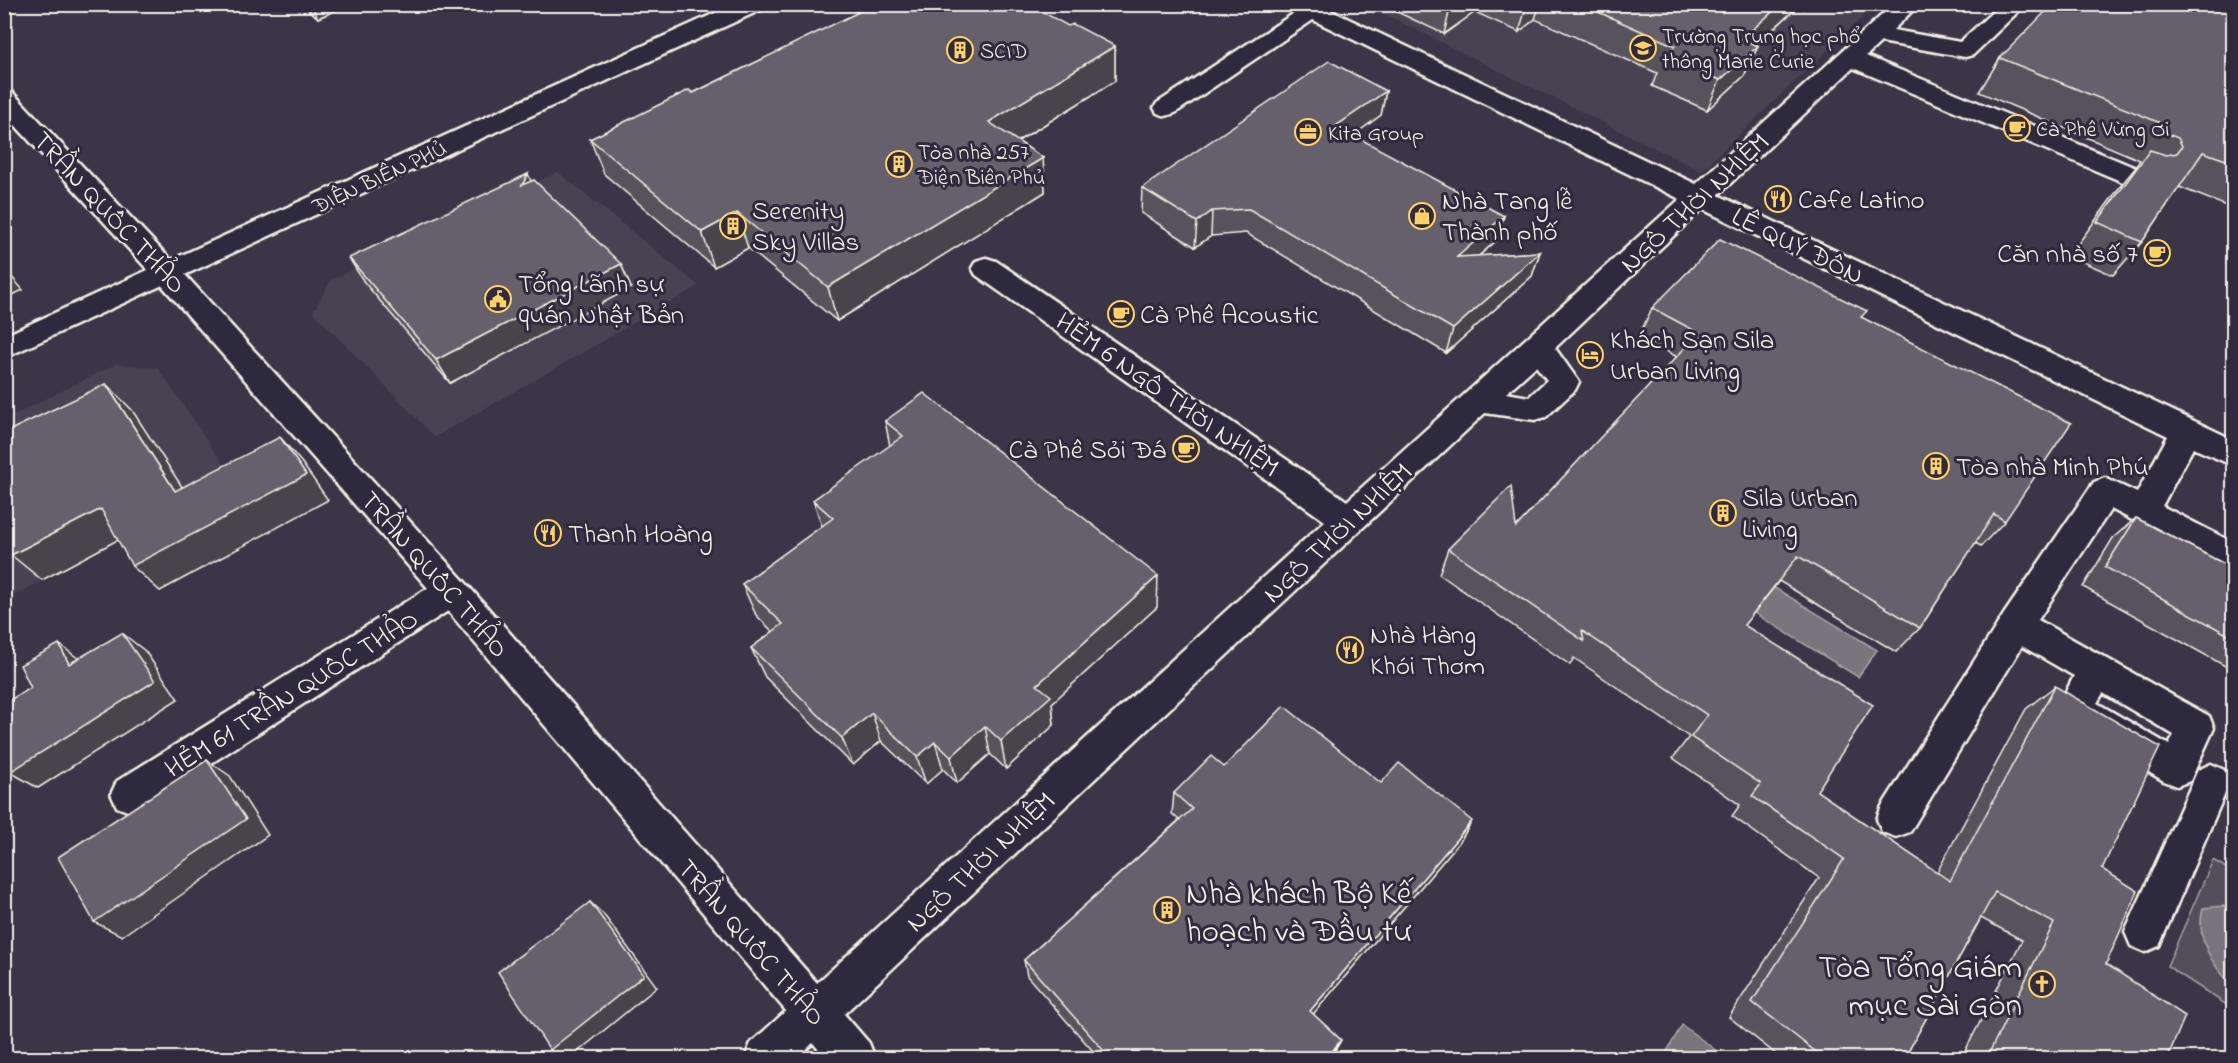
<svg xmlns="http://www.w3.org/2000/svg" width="2238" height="1063" font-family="'Indie Flower',sans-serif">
	<rect width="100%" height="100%" fill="#3b3647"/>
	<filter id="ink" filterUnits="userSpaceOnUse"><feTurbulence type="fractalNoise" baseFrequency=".0167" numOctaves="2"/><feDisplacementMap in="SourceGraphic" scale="12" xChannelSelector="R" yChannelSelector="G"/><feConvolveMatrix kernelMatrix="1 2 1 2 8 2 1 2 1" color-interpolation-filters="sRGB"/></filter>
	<g filter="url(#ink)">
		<g fill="#484352">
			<path d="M1366 5H1875L1701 171Z"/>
			<path d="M558 172 699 286 435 437 313 312 331 280Z"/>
			<path d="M116 364 158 368 233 479 9 598 4 588V420Z"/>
		</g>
		<path fill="#534e5c" stroke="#a4a0a2" stroke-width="1.5" d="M2213 860 2233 872V1009L2167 966Z"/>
		<g fill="#78747b" stroke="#aaa6a7" stroke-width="1.5">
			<path d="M1737 565 1877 650 1858 677 1717 590Z"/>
			<path d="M2223 906 2233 912V986C2212 966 2195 938 2203 908Z"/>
			<path d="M1682 1025 1726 1058H1663Z"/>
		</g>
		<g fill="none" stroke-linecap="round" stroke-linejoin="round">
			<defs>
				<g id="minor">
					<path d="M1287 4H1317L1696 184 1894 4H1919L1893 30 1960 42 2001 4H2026L1973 55 1965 57 1881 42 1866 56 2148 173 2152 179 2148 185 2139 187 2130 185 1853 68 1718 195 2234 440V466L2193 448 2162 506 2234 543V573L2111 509 2038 620 2209 716 2214 728 2190 781 2177 786 2164 781 2062 721 2057 709 2074 676 2022 646 1910 832 1896 837 1882 832 1877 819 1882 806 2004 614 2094 482 2105 478 2137 493 2168 436 1702 209 1555 348 1579 382 1575 390 1546 417 1535 420 1485 413 844 1014 869 1043 875 1058H826L813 1043 797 1058H745L751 1043 786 1011 448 611 143 807 130 812 117 807 111 794 117 781 428 588 157 280 153 273 157 266 167 263 177 266 464 581 817 983 1325 521 976 275 972 268 976 261 986 258 996 261 1347 501 1680 199 1313 20 1175 113 1166 116 1157 113 1154 108 1157 103 1296 12ZM1536 366 1547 380 1529 397 1506 393ZM2103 693 2174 735 2169 745 2097 703Z"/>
					<path d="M2211 764 2224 770 2230 782 2159 946 2145 952 2131 946 2125 932 2198 770Z"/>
				</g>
				<path id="major" d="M735 4H766L763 9 4 358V336L148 270 4 113V91L13 93 171 260Z"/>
			</defs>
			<use href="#minor" stroke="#f4f1e8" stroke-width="5"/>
			<use href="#major" stroke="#f4f1e8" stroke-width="5"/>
			<use href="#minor" fill="#2f2a3d" fill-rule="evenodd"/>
			<use href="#major" fill="#2f2a3d" fill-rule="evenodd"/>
		</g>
		<g fill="#57535d" stroke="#f4f1e8" stroke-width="1.5">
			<path d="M302 4H350L318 18Z"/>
			<path d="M1380 4H1809L1804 9 1799 6 1756 45 1758 46 1744 76 1707 110 1652 86 1657 73 1535 19 1519 32 1475 12 1444 34Z"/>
			<path d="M2234 4V209L2179 187 2142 242 2113 275 2069 256 2122 184 2137 166H2136L2140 160 1979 92 2000 58Z"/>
			<path d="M856 11 1068 26 1115 46V81L1018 141 1043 158 1045 192 837 321 748 248 714 267 604 174 590 139 693 93 857 13Z"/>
			<path d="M1386 91 1381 115 1353 135 1497 240 1479 256 1540 252 1532 276 1446 353 1246 233 1211 236 1195 247 1141 213 1142 188Z"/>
			<path d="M349 258 621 264 631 288 450 383 364 282Z"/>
			<path d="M1652 308 1862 318 2005 521 1981 546 1975 543 1920 628 1896 652 1779 581 1744 625 1817 791 1937 872 2026 709 2055 686 2102 869 2106 964 2167 1059H1961L2022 940 1981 918 1904 1059H1782L1729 1017 1819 878 1732 816 1740 805 1673 758 1689 737 1574 658 1570 665 1439 574 1448 549 1516 527 1677 357 1639 336Z"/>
			<path d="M885 421 1157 607 1052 703 1054 725 1006 769 990 754 957 783 943 769 926 784 881 741 853 765 765 677 751 648 773 632 756 615 742 584 822 526 813 500 890 446Z"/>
			<path d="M2136 518 2234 569V671L2083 587 2113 538Z"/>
			<path d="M1224 767 1381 783 1461 840 1313 1014 1341 1040 1330 1059H1100L1027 976 1024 960 1179 820 1172 814 1174 793Z"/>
			<path d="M1638 1051 1648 1059H1628Z"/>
		</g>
		<g fill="#47444c" stroke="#f4f1e8" stroke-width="1.5">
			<path d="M311 4H350L318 18Z"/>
			<path d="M1451 4H1477L1475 12 1444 34Z"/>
			<path d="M1527 4H1540L1535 19 1519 32Z"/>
			<path d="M1781 4H1800L1799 6 1728 69 1742 39Z"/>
			<path d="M1115 46V81L992 157 989 122Z"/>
			<path d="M1758 46 1744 76 1707 110 1720 80Z"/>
			<path d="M1386 91 1381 115 1332 151 1336 126Z"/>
			<path d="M1043 158 1045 192 837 321 828 287Z"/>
			<path d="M528 174 539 198 522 185Z"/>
			<path d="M1212 211 1211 236 1195 247 1197 222Z"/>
			<path d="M737 213 748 248 714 267 702 232Z"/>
			<path d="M1504 216 1497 240 1450 281 1457 257Z"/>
			<path d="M1540 252 1532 276 1446 353 1453 329Z"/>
			<path d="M621 264 631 288 450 383 436 360Z"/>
			<path d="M4 268 23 290 4 299Z"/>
			<path d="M106 384 132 410 201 516 175 491Z"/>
			<path d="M280 437 302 463 328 500 160 591 132 566Z"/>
			<path d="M101 509 129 534 42 580 11 555Z"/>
			<path d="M1158 576 1157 607 1052 703 1054 725 1006 769 1001 741 1037 685Z"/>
			<path d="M122 633 145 651 178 699 38 788 10 772Z"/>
			<path d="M59 644 83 662 69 664Z"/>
			<path d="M872 713 881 741 853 765 842 738Z"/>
			<path d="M985 726 990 754 957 783 951 757Z"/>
			<path d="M935 742 943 769 926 784 917 757Z"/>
			<path d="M207 760 230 776 268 835 122 936 94 922Z"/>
			<path d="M1472 821 1461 840 1303 1026 1310 1011Z"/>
			<path d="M590 902 604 915 657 987 569 1059H562L550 1050Z"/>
			<path d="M1341 1040 1330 1059H1326Z"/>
		</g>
		<g fill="#65616c" stroke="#f4f1e8" stroke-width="1.5">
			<path d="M868 4H1028L1068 26 1073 24 1115 46 989 122 1043 158 828 287 737 213 702 232 590 139 689 90 693 93 859 12 856 11Z"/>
			<path d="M1580 4H1781L1742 39 1758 46 1720 80 1664 55 1675 46Z"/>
			<path d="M2053 4H2234V163L2203 152 2142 242 2097 222 2150 150 2166 155 2177 153 2182 146 2178 138 2163 132 2168 126 2000 58Z"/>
			<path d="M1329 61 1386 91 1336 126 1504 216 1457 257 1540 252 1453 329 1249 209 1212 211 1197 222 1142 188Z"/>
			<path d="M528 174 522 185 534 180 621 264 436 360 349 258Z"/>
			<path d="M1720 239 1867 311 1861 317 2071 423 2005 521 1994 514 1920 628 1798 556 1744 625 1873 705 1817 791 1950 881 2055 686 2160 747 2102 869 2138 891 2106 964 2185 1016 2167 1059H1986L2054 923 1995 892 1904 1059H1825L1752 1002 1844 859 1752 796 1761 784 1691 737 1707 715 1582 631 1584 641 1448 549 1511 486 1516 527 1699 333 1652 308Z"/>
			<path d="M106 384 175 491 280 437 306 475 132 566 101 509 11 555 4 544V433Z"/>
			<path d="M924 393 1158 576 1037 685 1051 696 1001 741 985 726 951 757 935 742 917 757 872 713 842 738 751 648 783 624 742 584 833 518 813 500 903 436 885 421Z"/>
			<path d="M2136 518 2234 569V638L2105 567Z"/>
			<path d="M122 633 155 681 10 772 4 762V703L31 688 20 665 59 644 69 664Z"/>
			<path d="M1284 706 1381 783 1399 763 1472 821 1310 1011 1341 1040 1326 1059H1111L1024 960 1192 809 1174 793 1211 756 1224 767Z"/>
			<path d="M207 760 246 819 94 922 58 857Z"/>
			<path d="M590 902 644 975 550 1050 498 972Z"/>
			<path d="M1638 1051 1648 1059H1633Z"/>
		</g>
	</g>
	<defs>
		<symbol id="school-ring" viewBox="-11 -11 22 22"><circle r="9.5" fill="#2f2a3d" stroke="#ffd166" stroke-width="1.5"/><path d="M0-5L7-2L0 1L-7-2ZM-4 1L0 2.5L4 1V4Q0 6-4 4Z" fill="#ffd166"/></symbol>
		<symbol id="building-ring" viewBox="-11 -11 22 22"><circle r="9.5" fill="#2f2a3d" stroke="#ffd166" stroke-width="1.5"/><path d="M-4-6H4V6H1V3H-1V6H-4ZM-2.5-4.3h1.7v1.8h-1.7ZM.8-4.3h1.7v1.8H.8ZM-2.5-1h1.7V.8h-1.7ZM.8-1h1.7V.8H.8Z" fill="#ffd166"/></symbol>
		<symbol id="cafe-ring" viewBox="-11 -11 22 22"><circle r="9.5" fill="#2f2a3d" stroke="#ffd166" stroke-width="1.5"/><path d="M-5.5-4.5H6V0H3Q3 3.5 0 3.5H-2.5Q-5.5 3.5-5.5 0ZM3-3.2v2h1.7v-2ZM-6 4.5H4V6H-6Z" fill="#ffd166"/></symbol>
		<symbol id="office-ring" viewBox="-11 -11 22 22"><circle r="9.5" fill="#2f2a3d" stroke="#ffd166" stroke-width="1.5"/><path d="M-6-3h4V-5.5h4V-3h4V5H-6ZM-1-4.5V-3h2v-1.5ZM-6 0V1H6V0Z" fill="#ffd166"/></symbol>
		<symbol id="restaurant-ring" viewBox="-11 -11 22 22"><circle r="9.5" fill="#2f2a3d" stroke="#ffd166" stroke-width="1.5"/><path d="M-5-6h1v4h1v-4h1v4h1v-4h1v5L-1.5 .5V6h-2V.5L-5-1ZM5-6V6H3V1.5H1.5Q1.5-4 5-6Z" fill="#ffd166"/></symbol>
		<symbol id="shop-ring" viewBox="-11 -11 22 22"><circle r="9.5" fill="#2f2a3d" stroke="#ffd166" stroke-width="1.5"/><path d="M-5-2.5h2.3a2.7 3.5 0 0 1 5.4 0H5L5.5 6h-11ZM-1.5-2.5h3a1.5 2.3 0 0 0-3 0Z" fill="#ffd166"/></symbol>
		<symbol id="civic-ring" viewBox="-11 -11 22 22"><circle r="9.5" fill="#2f2a3d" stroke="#ffd166" stroke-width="1.5"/><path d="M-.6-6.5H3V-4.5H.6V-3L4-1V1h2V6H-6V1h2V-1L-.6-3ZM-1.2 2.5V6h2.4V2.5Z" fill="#ffd166"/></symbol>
		<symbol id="hotel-ring" viewBox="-11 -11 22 22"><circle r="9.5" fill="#2f2a3d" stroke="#ffd166" stroke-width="1.5"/><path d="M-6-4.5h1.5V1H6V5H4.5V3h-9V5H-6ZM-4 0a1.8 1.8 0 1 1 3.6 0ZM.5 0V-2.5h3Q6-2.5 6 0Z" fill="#ffd166"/></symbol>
		<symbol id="church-ring" viewBox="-11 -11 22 22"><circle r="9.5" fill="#2f2a3d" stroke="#ffd166" stroke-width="1.5"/><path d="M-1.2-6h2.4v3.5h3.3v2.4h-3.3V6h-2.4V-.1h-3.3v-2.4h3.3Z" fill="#ffd166"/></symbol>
	</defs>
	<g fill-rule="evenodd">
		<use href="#school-ring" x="1628" y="33" width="30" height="30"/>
		<use href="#building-ring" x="945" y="35" width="30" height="30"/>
		<use href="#cafe-ring" x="2002" y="113" width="30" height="30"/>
		<use href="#office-ring" x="1293" y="117" width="30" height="30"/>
		<use href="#building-ring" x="884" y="149" width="30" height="30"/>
		<use href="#restaurant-ring" x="1763" y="184" width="30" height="30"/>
		<use href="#shop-ring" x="1407" y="201" width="30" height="30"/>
		<use href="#building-ring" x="718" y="211" width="30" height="30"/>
		<use href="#cafe-ring" x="2142" y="238" width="30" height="30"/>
		<use href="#civic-ring" x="483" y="284" width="30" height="30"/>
		<use href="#cafe-ring" x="1106" y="299" width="30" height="30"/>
		<use href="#hotel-ring" x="1575" y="340" width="30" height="30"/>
		<use href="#cafe-ring" x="1171" y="434" width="30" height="30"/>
		<use href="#building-ring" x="1921" y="451" width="30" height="30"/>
		<use href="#building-ring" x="1708" y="498" width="30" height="30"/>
		<use href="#restaurant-ring" x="533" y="518" width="30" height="30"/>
		<use href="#restaurant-ring" x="1335" y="635" width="30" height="30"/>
		<use href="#building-ring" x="1152" y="895" width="30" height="30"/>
		<use href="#church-ring" x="2027" y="969" width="30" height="30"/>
	</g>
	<g text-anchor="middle" stroke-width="6" stroke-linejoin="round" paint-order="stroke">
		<g font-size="22" fill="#f4f1e8" stroke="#2f2a3d" text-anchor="start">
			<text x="1662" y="43">Trường Trung học phổ<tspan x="1662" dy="25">thông Marie Curie</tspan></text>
			<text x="980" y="58">SCID</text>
			<text x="2036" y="136">Cà Phê Vừng Ơi</text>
			<text x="1328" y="140">Kita Group</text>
			<text x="918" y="159">Tòa nhà 257<tspan x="918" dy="25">Điện Biên Phủ</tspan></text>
		</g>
		<g font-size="22" fill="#f4f1e8" stroke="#2f2a3d">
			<text transform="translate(379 176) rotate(-25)" y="8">ĐIỆN BIÊN PHỦ</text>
		</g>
		<g font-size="27" fill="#f4f1e8" stroke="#2f2a3d" text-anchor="start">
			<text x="1798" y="208">Cafe Latino</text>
			<text x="1442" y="209">Nhà Tang lễ<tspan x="1442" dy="31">Thành phố</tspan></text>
			<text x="752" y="219">Serenity<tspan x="752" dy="31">Sky Villas</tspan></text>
			<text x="2138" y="262" text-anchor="end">Căn nhà số 7</text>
			<text x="518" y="292">Tổng Lãnh sự<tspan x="518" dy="31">quán Nhật Bản</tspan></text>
			<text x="1140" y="323">Cà Phê Acoustic</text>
			<text x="1610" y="348">Khách Sạn Sila<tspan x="1610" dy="31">Urban Living</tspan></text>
			<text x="1166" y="458" text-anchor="end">Cà Phê Sỏi Đá</text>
			<text x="1956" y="475">Tòa nhà Minh Phú</text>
			<text x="1742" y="506">Sila Urban<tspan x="1742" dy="31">Living</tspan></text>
			<text x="568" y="542">Thanh Hoàng</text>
			<text x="1370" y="643">Nhà Hàng<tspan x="1370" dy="31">Khói Thơm</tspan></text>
		</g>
		<g font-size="27" fill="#f4f1e8" stroke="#2f2a3d">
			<text transform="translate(1694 202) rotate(-43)" y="9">NGÔ THỜI NHIỆM</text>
			<text transform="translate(110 212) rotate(47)" y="9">TRẦN QUỐC THẢO</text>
			<text transform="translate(1798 245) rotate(26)" y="9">LÊ QUÝ ĐÔN</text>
			<text transform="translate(1168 394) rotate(35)" y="9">HẺM 6 NGÔ THỜI NHIỆM</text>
			<text transform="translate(1337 532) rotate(-43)" y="9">NGÔ THỜI NHIỆM</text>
			<text transform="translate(435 574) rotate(49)" y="9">TRẦN QUỐC THẢO</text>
			<text transform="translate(291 693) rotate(-32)" y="9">HẺM 61 TRẦN QUỐC THẢO</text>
			<text transform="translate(980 861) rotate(-43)" y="9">NGÔ THỜI NHIỆM</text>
			<text transform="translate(752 942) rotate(49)" y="9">TRẦN QUỐC THẢO</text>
		</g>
		<g font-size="33" fill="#f4f1e8" stroke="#2f2a3d" text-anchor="start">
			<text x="1186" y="903">Nhà khách Bộ Kế<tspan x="1186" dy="38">hoạch và Đầu tư</tspan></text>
			<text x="2022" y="977" text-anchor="end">Tòa Tổng Giám<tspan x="2022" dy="38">mục Sài Gòn</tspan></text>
		</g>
	</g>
	<rect width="2238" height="1063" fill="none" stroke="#2f2a3d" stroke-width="24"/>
	<rect x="12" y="12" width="2214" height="1039" fill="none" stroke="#f4f1e8" stroke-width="2" filter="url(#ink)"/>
</svg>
